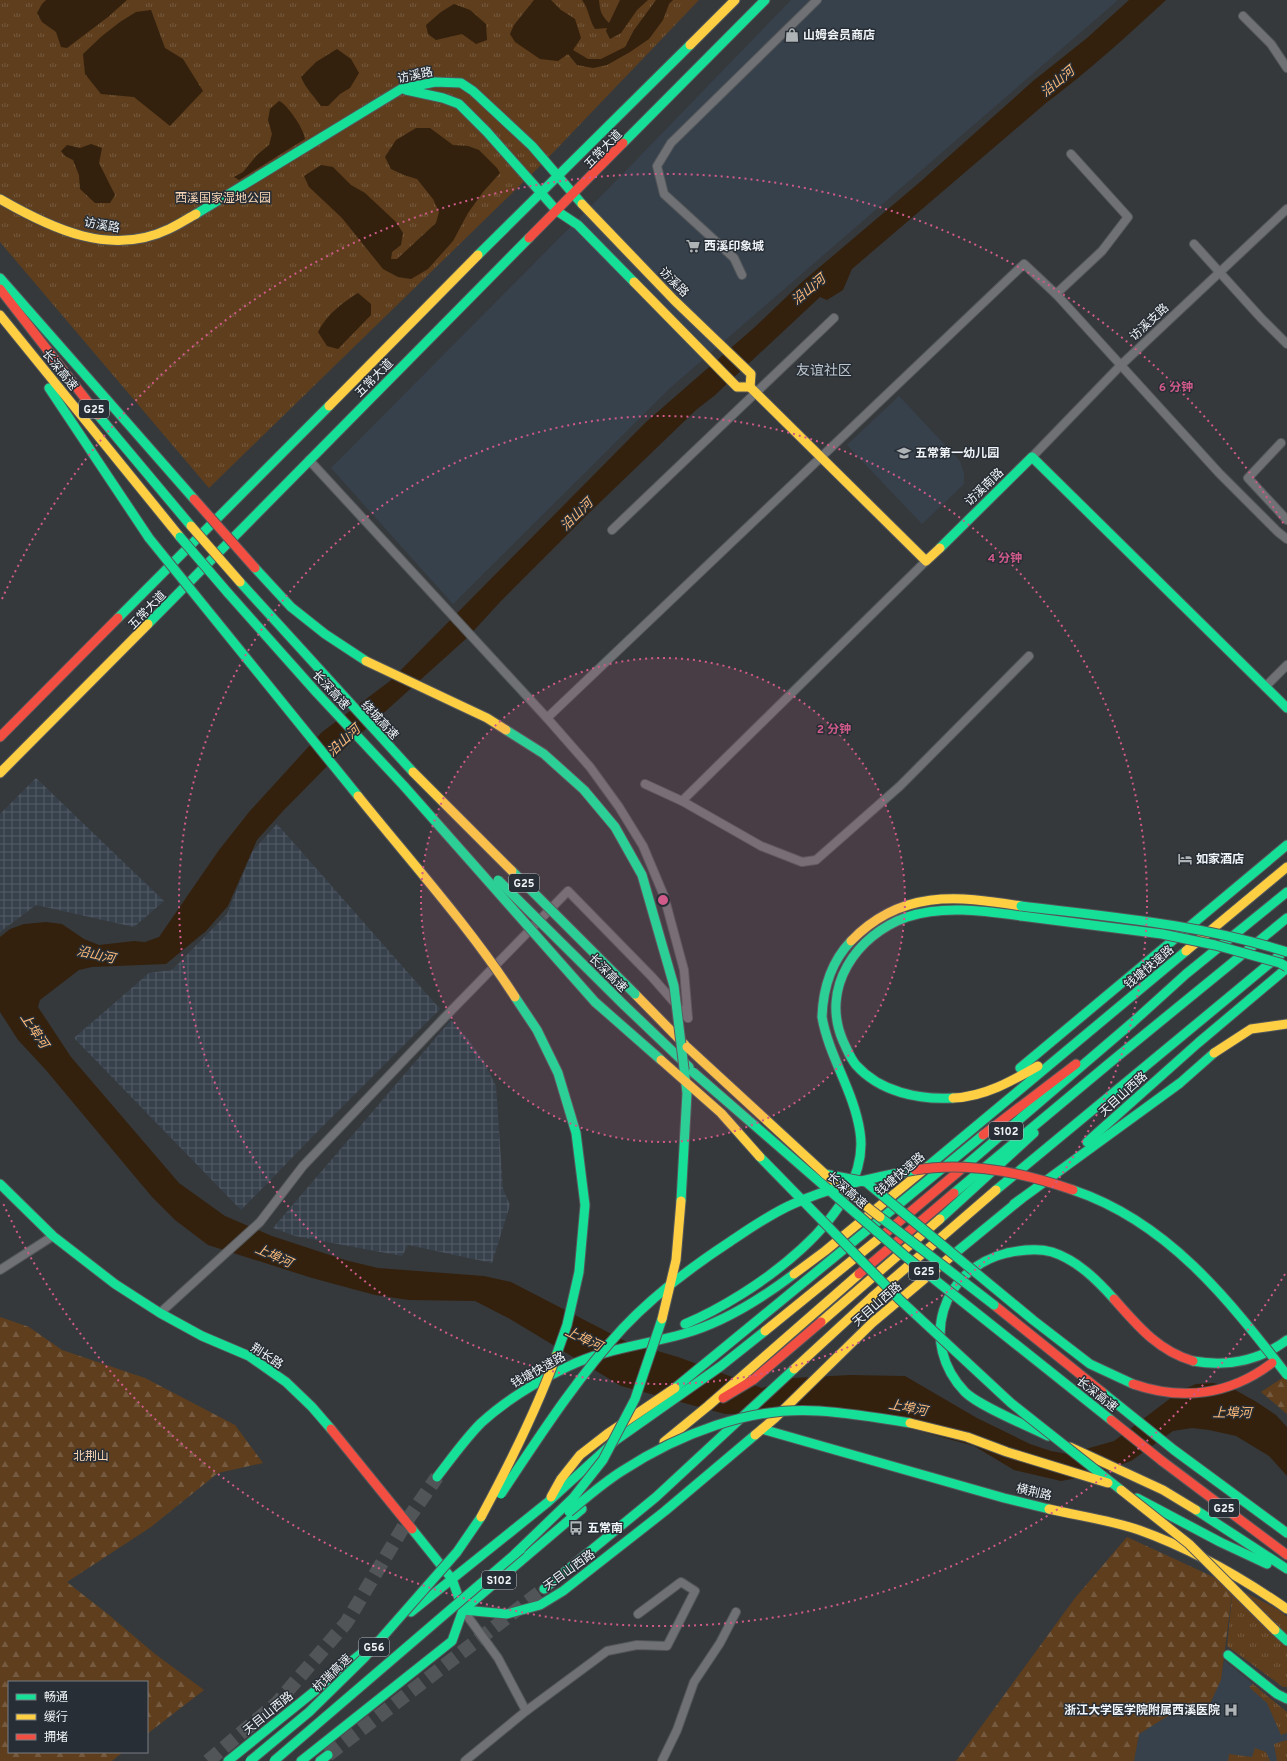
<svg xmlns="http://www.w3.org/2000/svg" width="1287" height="1761" font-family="Overpass,'Noto Sans SC',sans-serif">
	<defs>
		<pattern id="industrial-grid" width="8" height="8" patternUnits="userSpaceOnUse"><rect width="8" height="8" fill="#37414c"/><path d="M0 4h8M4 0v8" fill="none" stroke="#545d67"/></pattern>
		<pattern id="grass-tufts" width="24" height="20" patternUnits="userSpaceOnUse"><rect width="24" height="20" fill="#5e3e1d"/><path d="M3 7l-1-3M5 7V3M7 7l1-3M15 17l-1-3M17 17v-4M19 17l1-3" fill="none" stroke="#755a3f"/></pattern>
		<pattern id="forest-firs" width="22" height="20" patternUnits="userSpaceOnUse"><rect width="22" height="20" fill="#5e3e1d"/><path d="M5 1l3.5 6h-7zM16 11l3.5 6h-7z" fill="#755a3f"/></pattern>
	</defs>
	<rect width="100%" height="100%" fill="#36393c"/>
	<g fill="#37414c">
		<path d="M791 0H1118L670 388 453 604 331 468 611 186Z"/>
		<path d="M899 396 960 461 964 473V484L922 524 847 445Z"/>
		<path d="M1224 1660 1287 1712V1761H1134L1139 1734 1221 1680Z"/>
	</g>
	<g fill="url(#industrial-grid)">
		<path d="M36 778 164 901 134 927 36 905 0 932V814Z"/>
		<path d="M277 824 440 1009 316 1133 241 1210 74 1038 149 973 172 970 227 914 252 852Z"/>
		<path d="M451 1020 468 1039 483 1060 496 1086 503 1189 510 1205 492 1263 408 1245 402 1256 295 1236 273 1228Z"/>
	</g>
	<g fill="url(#grass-tufts)">
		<path d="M0 0H699L543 163 209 488 0 242Z"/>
		<path d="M1233 1586 1279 1610 1287 1617V1687H1283L1227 1646Z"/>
		<path d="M1253 1684 1287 1712V1733L1281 1735 1267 1703 1249 1687Z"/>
		<path d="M1287 1740V1761H1277L1274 1744Z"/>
		<path d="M1255 1748 1266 1752 1270 1761H1228L1229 1754 1252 1757Z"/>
	</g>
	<g fill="url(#forest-firs)">
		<path d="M0 1317 29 1327 62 1350 145 1378 235 1425 263 1463 218 1473 151 1527 67 1582 109 1615 155 1654 204 1690 147 1734V1682H9V1752H123L112 1761H0Z"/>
		<path d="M1287 1375V1414L1261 1392Z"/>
		<path d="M1127 1537 1233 1586 1221 1680 1208 1708 1184 1706 1139 1734 1134 1761H956L1075 1598Z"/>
	</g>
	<g fill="#33210e">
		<path d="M46 0H127L108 17 67 48 61 47 56 32 42 22 37 13 42 4Z"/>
		<path d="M534 0H551L561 10 575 19 581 38 573 50 588 59H601L625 47 634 30 656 0H673L669 4 663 20 649 39 630 52 607 65 593 68 577 65 568 54 558 61 540 59 515 42 510 34 514 25Z"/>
		<path d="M582 0H599C600 11 601 15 609 23L620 0H648L637 10 621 33 610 39 606 31 607 28 595 29C589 20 589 9 582 0Z"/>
		<path d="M1129 0H1166C1127 36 1089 71 1046 103L852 269 843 290 827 300 820 297 714 396 696 410 589 513 501 601 468 637 347 746 283 811 257 840 228 906 206 931 166 964 92 967 79 970 40 1000 38 1007 71 1057 179 1183 225 1216 272 1236 345 1260 378 1268 484 1276 511 1282 627 1342 678 1357 762 1388 793 1378 850 1375 905 1376 977 1418 1030 1444 1051 1451 1068 1454 1114 1441 1180 1391 1196 1384 1213 1383 1228 1386 1255 1401 1276 1415 1287 1427V1476L1269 1456 1236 1436 1209 1430 1192 1428 1173 1431 1131 1461 1093 1475 1061 1481 1014 1470 974 1446 916 1430 844 1416 787 1414H725L621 1386 510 1319 475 1301 409 1300 375 1295 312 1278 208 1245 175 1220 152 1197 45 1069 18 1040 0 1012V937L10 929 24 924 46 922 62 924 84 939 99 945 134 941 145 942 159 937 219 850 249 812 322 732 390 681 646 422 756 326 802 282 920 182 1033 81 1087 38Z"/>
		<path d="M454 4 470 10 486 24 487 40 476 44 462 34 436 40 428 34 426 25 441 12Z"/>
		<path d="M151 10 165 48 183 59 203 91 170 126 134 97 101 94 85 74 83 54 102 36 120 22 136 12Z"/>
		<path d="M337 49 351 59 359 73 350 88 340 94 328 106H321C314 96 306 89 301 77L316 62Z"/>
		<path d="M279 101C287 104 304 129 305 139L239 180 234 177 243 172 257 155 269 145 272 134 268 120 270 109Z"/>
		<path d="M416 128H430L453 145 468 146 479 150 497 168 500 173 483 192 468 213 453 241 428 269 411 279 398 277 383 269 342 218 309 187 304 176 321 165 333 167 351 185 365 193 396 222 403 233 401 245 392 252 391 259H397L436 223 439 212 433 199 417 179 404 175 391 169 385 157 396 140Z"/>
		<path d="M91 144 102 148 99 163 115 195 110 203H95L80 189 79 175 73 160 65 156 61 151 67 145 80 148Z"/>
		<path d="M358 293 371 304V315L338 349 327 346 318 332C326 315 342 303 358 293Z"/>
	</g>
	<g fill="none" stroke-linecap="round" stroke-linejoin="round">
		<g stroke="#525558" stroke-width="14" stroke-dasharray="14 7" stroke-linecap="butt">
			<path d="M328 1755 544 1589"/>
			<path d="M208 1761 277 1703 346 1623 410 1516 437 1477"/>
		</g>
		<defs>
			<g id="street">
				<path d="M1243 16 1271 44 1287 68"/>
				<path d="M1194 244 1261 318 1287 344"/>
				<path d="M742 275 734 258 664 194 657 166 671 143 817 0"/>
				<path d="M1056 294 1102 251 1128 217 1071 154"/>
				<path d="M1281 443 1248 478 1287 520"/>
				<path d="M1032 457 1121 365 1287 209"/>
				<path d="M309 460 547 718 590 767 619 807 643 846 664 896 684 970 688 1018"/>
				<path d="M612 530 834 318"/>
				<path d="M1265 687 1287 665"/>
				<path d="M547 718 1024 264 1056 294 1219 473 1278 532 1287 539"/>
				<path d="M645 784 682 801 761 846 802 862 816 860 900 786 1029 656"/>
				<path d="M682 801 926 561"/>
				<path d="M0 1270 53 1236"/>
				<path d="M160 1313 260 1222 303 1166 444 1018 568 891 652 977 688 1018"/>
				<path d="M463 1610 498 1658 526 1711"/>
				<path d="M465 1761 526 1711 607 1651 637 1645 667 1646 695 1591 681 1582 638 1614"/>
				<path d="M662 1761 677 1730 694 1682 720 1643 736 1612"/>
			</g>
			<g id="fast">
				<path d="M406 90 443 98 459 104 487 132 557 211 578 225 634 282"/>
				<path d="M623 143 765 0"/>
				<path d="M196 214 401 89 435 82 461 83 473 91 532 146 582 204"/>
				<path d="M478 255 690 45"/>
				<path d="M0 278 194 499"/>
				<path d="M49 388 149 538"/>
				<path d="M98 415 191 526"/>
				<path d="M940 548 1032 457 1287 708"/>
				<path d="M255 568 291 607 325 634 366 661"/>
				<path d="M240 582 413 772"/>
				<path d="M228 593 317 693 404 786"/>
				<path d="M118 618 329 406"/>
				<path d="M148 624 529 238"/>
				<path d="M624 1005 689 1067"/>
				<path d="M1020 1068 1287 845"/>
				<path d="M953 1098C919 1100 880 1092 856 1065 850 1058 847 1049 843 1041 820 988 856 935 907 917 943 905 984 911 1021 916"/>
				<path d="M1087 1142 1198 1043 1287 968"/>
				<path d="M965 1166 1133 1022 1186 974 1287 892"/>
				<path d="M927 1167 1186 951"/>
				<path d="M0 1184 53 1236 115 1284 160 1313 202 1336 249 1356 286 1382 312 1407 331 1429"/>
				<path d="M996 1190 1281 954"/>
				<path d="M954 1193 1112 1061 1287 918"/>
				<path d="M1014 1204 1180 1083 1214 1053"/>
				<path d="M940 1219 1034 1133"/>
				<path d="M954 1254 1021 1199"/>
				<path d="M685 1324C750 1297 873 1214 860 1132 854 1091 829 1057 822 1017 823 988 831 962 851 941"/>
				<path d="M1193 1361C1227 1367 1259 1361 1287 1340"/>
				<path d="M675 1388 983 1135"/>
				<path d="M1102 1392 1174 1450 1287 1533"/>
				<path d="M762 1429 1004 1498 1049 1509"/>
				<path d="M1048 1436C1028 1426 979 1406 965 1392 918 1343 941 1269 1007 1253 1021 1250 1038 1248 1052 1252 1077 1260 1097 1280 1114 1299"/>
				<path d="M437 1477C451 1459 465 1439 481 1423 506 1400 536 1382 567 1367 603 1349 644 1345 683 1334 723 1323 761 1299 794 1274"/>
				<path d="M1137 1498 1220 1542 1267 1564"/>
				<path d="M1196 1510 1287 1569"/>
				<path d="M412 1529 452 1579 463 1610 507 1614 540 1605 563 1591 665 1511 755 1435"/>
				<path d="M544 1589 656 1497 794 1369"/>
				<path d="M411 1612 548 1502 616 1440 721 1366 765 1331"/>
				<path d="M1275 1630 1287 1641"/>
				<path d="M1228 1655 1277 1694 1287 1699"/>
				<path d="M228 1761 363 1652"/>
				<path d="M301 1761 452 1641 463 1610 582 1509"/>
				<path d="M320 1761 328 1755"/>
			</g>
			<g id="slow">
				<path d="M690 45 735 0"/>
				<path d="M0 199C52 229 111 257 169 229 178 225 187 219 196 214"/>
				<path d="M582 204 674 300 751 374 750 387"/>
				<path d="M634 282 737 387H750"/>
				<path d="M0 315 180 537"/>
				<path d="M750 387 926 561 940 548"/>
				<path d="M329 406 478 255"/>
				<path d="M0 773 148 624"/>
				<path d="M851 941C900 890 956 895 1021 906"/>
				<path d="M1186 951 1287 867"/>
				<path d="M635 994 685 1045"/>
				<path d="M1214 1053 1251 1029 1287 1024"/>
				<path d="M953 1098C984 1097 1012 1081 1038 1066"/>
				<path d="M794 1274 825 1251 927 1167"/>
				<path d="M821 1322 940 1219"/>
				<path d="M765 1331 882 1236"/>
				<path d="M794 1369 871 1298 996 1190"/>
				<path d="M755 1435 775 1418 872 1323 954 1254"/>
				<path d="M664 1442 708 1406 859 1274"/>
				<path d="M1070 1447 1163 1490 1196 1510"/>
				<path d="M551 1497 561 1479 580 1455 607 1434 675 1388"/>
				<path d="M1049 1509C1079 1516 1110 1520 1139 1530 1192 1549 1241 1577 1287 1609"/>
			</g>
			<g id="jam">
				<path d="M529 238 623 143"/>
				<path d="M0 289 98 415"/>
				<path d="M0 737 118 618"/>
				<path d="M983 1135 1076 1064"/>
				<path d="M882 1236 965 1166"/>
				<path d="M859 1274 954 1193"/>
				<path d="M1114 1299C1137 1325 1158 1351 1193 1361"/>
				<path d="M994 1305 1102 1392"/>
				<path d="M723 1398 753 1380 821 1322"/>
				<path d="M331 1429 412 1529"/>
				<path d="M1162 1461 1287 1555"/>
			</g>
		</defs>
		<use href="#street" stroke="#54575a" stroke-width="10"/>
		<use href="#fast" stroke="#54575a" stroke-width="11"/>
		<use href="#slow" stroke="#54575a" stroke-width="11"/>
		<use href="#jam" stroke="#54575a" stroke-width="11"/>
		<use href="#street" stroke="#6f7174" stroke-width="8"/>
		<use href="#fast" stroke="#16e098" stroke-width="9"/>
		<use href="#slow" stroke="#ffcf43" stroke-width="9"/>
		<use href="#jam" stroke="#f24e42" stroke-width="9"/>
		<defs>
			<g id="fast-bridge">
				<path d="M180 537 228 593"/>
				<path d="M149 538 358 796"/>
				<path d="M506 730 544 754 584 790 615 827 642 875 674 986 687 1093 681 1201"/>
				<path d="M404 786 595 1002 661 1060"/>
				<path d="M512 871 635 994"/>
				<path d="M498 880 624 1005"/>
				<path d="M1021 906C1112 917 1199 924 1287 952"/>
				<path d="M1021 916 1162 934 1215 945 1280 963 1287 967"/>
				<path d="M515 997 537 1030 558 1073 576 1133 585 1205 579 1272 567 1325 556 1356"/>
				<path d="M693 1072 905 1256 1111 1420"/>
				<path d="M760 1157 899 1299 1011 1403 1121 1490"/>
				<path d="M825 1174 866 1182 1033 1320 1090 1364 1133 1384"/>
				<path d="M1073 1190C1168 1222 1228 1299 1287 1375"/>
				<path d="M880 1217 994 1305"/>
				<path d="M501 1494C539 1437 576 1379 623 1328 654 1295 690 1268 728 1243 749 1229 770 1214 793 1204 831 1187 873 1177 915 1170"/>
				<path d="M569 1512C586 1498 603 1483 622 1471 679 1434 750 1406 819 1411 850 1413 880 1418 910 1423"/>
				<path d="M515 1554 573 1498 603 1460 635 1399 662 1319"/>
				<path d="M250 1761 309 1712 364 1658 457 1552 481 1517"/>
				<path d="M274 1761 521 1549"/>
			</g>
			<g id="slow-bridge">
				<path d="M191 526 240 582"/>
				<path d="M366 661 487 718 506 730"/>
				<path d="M413 772 512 871"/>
				<path d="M358 796C411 862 469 926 515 997"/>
				<path d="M687 1047 825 1174 880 1217"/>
				<path d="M661 1060 721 1113 760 1157"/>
				<path d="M662 1319 676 1260 681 1201"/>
				<path d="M910 1423 967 1437 1007 1452 1108 1483"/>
				<path d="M1121 1490 1189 1544 1275 1630"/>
				<path d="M481 1517C509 1465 536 1412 556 1356"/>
			</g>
			<g id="jam-bridge">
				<path d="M194 499 255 568"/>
				<path d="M915 1170C968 1161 1022 1172 1073 1190"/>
				<path d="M1133 1384C1182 1401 1230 1395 1272 1363"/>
				<path d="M1111 1420 1162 1461"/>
			</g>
		</defs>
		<use href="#fast-bridge" stroke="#54575a" stroke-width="11" stroke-linecap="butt"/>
		<use href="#slow-bridge" stroke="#54575a" stroke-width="11" stroke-linecap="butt"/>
		<use href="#jam-bridge" stroke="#54575a" stroke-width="11" stroke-linecap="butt"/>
		<use href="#fast-bridge" stroke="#16e098" stroke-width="9"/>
		<use href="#slow-bridge" stroke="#ffcf43" stroke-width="9"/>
		<use href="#jam-bridge" stroke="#f24e42" stroke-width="9"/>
	</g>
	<circle cx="663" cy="900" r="242" fill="#d05a8a" fill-opacity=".12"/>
	<g fill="none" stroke="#d05a8a" stroke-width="2" stroke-dasharray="2 4">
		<circle cx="663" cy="900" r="242"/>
		<circle cx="663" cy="900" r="484"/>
		<path d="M1285 1274A726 726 0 0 1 2 1201M2 599A726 726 0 0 1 1285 526"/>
	</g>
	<defs>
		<symbol id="shop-bare" viewBox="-9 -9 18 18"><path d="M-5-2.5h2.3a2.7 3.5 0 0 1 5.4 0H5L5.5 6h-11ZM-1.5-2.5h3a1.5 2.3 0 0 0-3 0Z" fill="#aeb3b6" stroke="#282e35" stroke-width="2.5" paint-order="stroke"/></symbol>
		<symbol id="supermarket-bare" viewBox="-9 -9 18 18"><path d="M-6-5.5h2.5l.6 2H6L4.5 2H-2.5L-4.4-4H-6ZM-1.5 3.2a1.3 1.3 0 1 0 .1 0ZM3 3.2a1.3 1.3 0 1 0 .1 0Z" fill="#aeb3b6" stroke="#282e35" stroke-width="2.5" paint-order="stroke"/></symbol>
		<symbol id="school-bare" viewBox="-9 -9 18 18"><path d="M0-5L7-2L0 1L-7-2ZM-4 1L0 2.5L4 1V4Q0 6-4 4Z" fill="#aeb3b6" stroke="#282e35" stroke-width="2.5" paint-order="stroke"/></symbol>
		<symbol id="hotel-bare" viewBox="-9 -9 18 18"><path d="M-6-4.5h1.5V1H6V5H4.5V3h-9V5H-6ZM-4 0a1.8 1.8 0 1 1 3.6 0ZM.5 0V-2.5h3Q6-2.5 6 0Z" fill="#aeb3b6" stroke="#282e35" stroke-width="2.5" paint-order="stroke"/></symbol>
		<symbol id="bus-bare" viewBox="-9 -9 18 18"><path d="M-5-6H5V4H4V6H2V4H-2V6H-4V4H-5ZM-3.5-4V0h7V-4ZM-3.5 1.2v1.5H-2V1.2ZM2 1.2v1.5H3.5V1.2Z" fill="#aeb3b6" stroke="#282e35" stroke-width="2.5" paint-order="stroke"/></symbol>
		<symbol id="hospital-bare" viewBox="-9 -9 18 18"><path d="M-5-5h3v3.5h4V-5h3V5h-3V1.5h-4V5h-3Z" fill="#aeb3b6" stroke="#282e35" stroke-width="2.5" paint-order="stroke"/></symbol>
	</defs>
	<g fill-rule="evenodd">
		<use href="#shop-bare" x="782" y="25" width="20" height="20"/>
		<use href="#supermarket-bare" x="683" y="236" width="20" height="20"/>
		<use href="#school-bare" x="894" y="443" width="20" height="20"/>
		<use href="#hotel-bare" x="1175" y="849" width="20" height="20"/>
		<use href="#bus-bare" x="566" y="1518" width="20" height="20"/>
		<use href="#hospital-bare" x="1221" y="1700" width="20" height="20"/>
	</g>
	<g text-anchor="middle" stroke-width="3" stroke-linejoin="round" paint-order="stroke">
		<g fill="#282e35" stroke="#b3b9be" stroke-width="1">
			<rect x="79" y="400" width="30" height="18" rx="3"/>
			<rect x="509" y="874" width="30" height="18" rx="3"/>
			<rect x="989" y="1122" width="34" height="18" rx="3"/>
			<rect x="909" y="1262" width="30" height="18" rx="3"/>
			<rect x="1209" y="1499" width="30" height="18" rx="3"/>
			<rect x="482" y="1571" width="34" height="18" rx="3"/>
			<rect x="359" y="1638" width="30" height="18" rx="3"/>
		</g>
		<g font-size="11" font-weight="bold" fill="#eff4f8">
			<text x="94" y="413">G25</text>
			<text x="524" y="887">G25</text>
			<text x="1006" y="1135">S102</text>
			<text x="924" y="1275">G25</text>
			<text x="1224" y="1512">G25</text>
			<text x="499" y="1584">S102</text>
			<text x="374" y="1651">G56</text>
		</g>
		<g font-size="12" font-weight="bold" fill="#eff4f8" stroke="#282e35" text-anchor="start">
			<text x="803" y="39">山姆会员商店</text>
			<text x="704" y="250">西溪印象城</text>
			<text x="915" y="457">五常第一幼儿园</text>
			<text x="1196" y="863">如家酒店</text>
			<text x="587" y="1532">五常南</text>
			<text x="1220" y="1714" text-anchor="end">浙江大学医学院附属西溪医院</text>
		</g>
		<g font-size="12" fill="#eff4f8" stroke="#282e35">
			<text transform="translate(415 75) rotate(-12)" y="4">访溪路</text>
			<text transform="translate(603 149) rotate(-46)" y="4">五常大道</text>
			<text transform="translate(102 225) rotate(10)" y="4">访溪路</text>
			<text transform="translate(674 282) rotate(45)" y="4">访溪路</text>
			<text transform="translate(1149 322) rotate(-43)" y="4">访溪支路</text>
			<text transform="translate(60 370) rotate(51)" y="4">长深高速</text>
			<text transform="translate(374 378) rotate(-45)" y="4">五常大道</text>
			<text transform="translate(984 487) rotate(-44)" y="4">访溪南路</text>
			<text transform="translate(147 610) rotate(-46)" y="4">五常大道</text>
			<text transform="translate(331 690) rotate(47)" y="4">长深高速</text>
			<text transform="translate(380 720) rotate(47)" y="4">绕城高速</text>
			<text transform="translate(1149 967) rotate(-40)" y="4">钱塘快速路</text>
			<text transform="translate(608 973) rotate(45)" y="4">长深高速</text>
			<text transform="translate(1123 1094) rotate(-42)" y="4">天目山西路</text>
			<text transform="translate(900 1174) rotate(-40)" y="4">钱塘快速路</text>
			<text transform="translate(847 1190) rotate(41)" y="4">长深高速</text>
			<text transform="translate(877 1304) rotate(-41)" y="4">天目山西路</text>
			<text transform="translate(267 1356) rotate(33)" y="4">荆长路</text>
			<text transform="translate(538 1370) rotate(-29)" y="4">钱塘快速路</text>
			<text transform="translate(1097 1394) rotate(38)" y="4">长深高速</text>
			<text transform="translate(1034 1492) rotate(13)" y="4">横荆路</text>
			<text transform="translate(569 1570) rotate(-36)" y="4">天目山西路</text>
			<text transform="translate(332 1673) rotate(-44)" y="4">杭瑞高速</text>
			<text transform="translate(268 1713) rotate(-39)" y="4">天目山西路</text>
		</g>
		<g font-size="12" fill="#f9d6b6" stroke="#282e35">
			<text x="223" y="202">西溪国家湿地公园</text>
			<text x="91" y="1460">北荆山</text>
		</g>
		<g font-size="13" font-style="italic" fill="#ffbb78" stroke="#282e35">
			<text transform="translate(1057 81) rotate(-40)" y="5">沿山河</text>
			<text transform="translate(808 289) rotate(-40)" y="5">沿山河</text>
			<text transform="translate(576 514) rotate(-45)" y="5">沿山河</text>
			<text transform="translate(343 740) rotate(-43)" y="5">沿山河</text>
			<text transform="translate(96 954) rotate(12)" y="5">沿山河</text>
			<text transform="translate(35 1030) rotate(56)" y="5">上埠河</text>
			<text transform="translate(274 1255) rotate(24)" y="5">上埠河</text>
			<text transform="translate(584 1338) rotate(26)" y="5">上埠河</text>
			<text transform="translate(908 1407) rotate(11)" y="5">上埠河</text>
			<text transform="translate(1232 1412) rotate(1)" y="5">上埠河</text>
		</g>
		<g font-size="14" fill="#bdc6cf" stroke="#282e35">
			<text x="824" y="375">友谊社区</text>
		</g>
	</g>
	<circle cx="663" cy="900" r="6" fill="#d05a8a" stroke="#282e35" stroke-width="2"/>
	<g font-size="12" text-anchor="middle" font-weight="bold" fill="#d05a8a" stroke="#282e35" stroke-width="3" stroke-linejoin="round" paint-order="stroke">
		<text x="1176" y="391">6 分钟</text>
		<text x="1005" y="562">4 分钟</text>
		<text x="834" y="733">2 分钟</text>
	</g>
	<rect x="8" y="1681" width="140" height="72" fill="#282e35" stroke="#787d83"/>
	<rect x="16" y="1694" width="20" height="6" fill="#16e098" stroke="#787d83"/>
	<text x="44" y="1701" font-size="12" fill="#eff4f8">畅通</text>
	<rect x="16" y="1714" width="20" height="6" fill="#ffcf43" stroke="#787d83"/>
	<text x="44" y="1721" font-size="12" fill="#eff4f8">缓行</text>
	<rect x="16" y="1734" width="20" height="6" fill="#f24e42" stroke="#787d83"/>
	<text x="44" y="1741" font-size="12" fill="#eff4f8">拥堵</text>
</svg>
